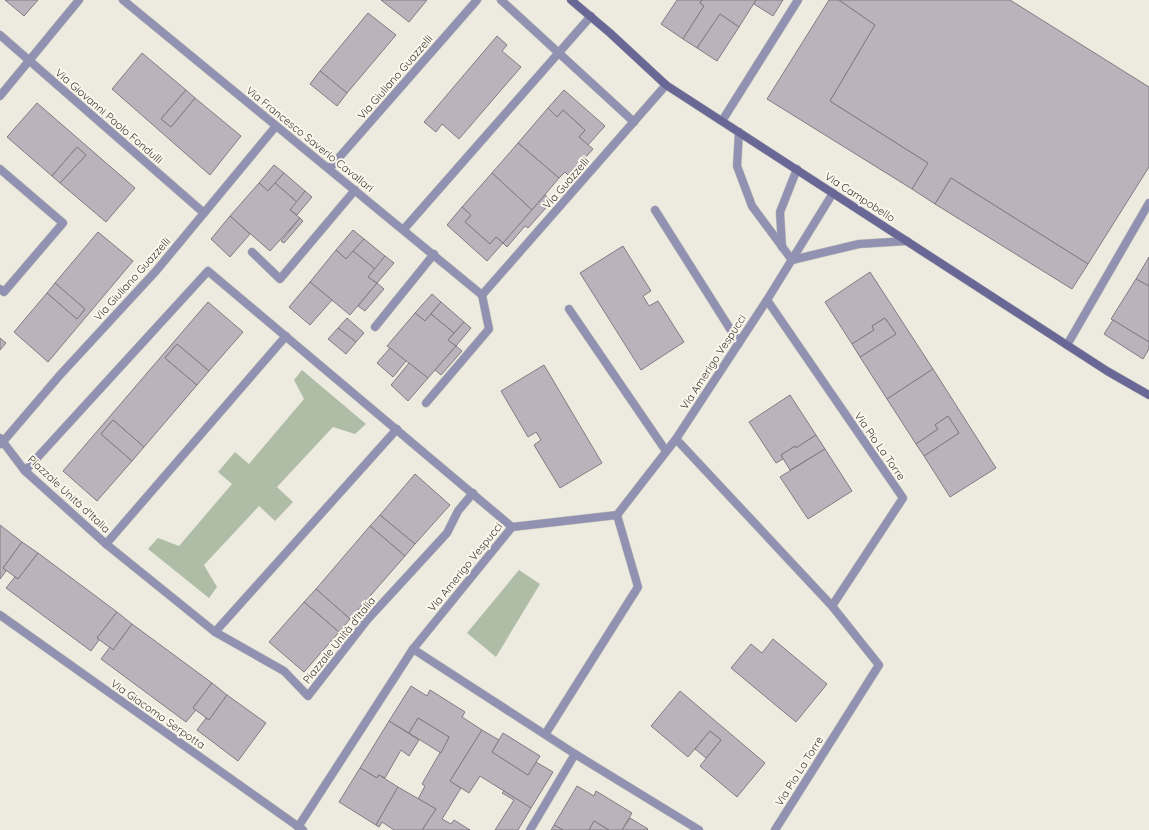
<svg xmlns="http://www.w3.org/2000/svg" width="1149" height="830" font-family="Quicksand,sans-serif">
	<rect width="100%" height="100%" fill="#edeadf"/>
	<g fill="#afbda6">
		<path d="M302 370 366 424 355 434 333 427 277 487 293 502 275 521 259 506 204 565 217 587 209 598 148 549 158 538 179 546 232 484 218 472 235 452 249 464 304 399 294 380Z"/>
		<path d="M519 570 540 584 496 657 467 633Z"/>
	</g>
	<g fill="#bbb3bb" stroke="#837b83">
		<path d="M5 0H38L24 16Z"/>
		<path d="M381 0H427L409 22Z"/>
		<path d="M677 0H702L700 3 704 6 683 39 661 24Z"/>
		<path d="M702 0H756L739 27 720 14 697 48 683 39 704 6 700 3Z"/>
		<path d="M756 0H783L773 16 754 4Z"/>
		<path d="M829 0H839L875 25 830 101 928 163 912 189 767 99Z"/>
		<path d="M839 0H1010L1149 87V167L1088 264 951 178 935 204 912 189 928 163 830 101 875 25Z"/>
		<path d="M368 13 396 35 347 93 320 71Z"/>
		<path d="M720 14 739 27 717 61 697 48Z"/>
		<path d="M497 36 507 45 502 51 521 67 459 139 442 124 436 132 424 122Z"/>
		<path d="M142 53 186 90 161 119 171 127 195 98 241 136 210 175 112 89Z"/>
		<path d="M320 71 347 93 337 106 310 84Z"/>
		<path d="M186 90 195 98 171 127 161 119Z"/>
		<path d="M564 90 605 126 588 145 579 137 585 130 563 110 557 117 548 108Z"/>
		<path d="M37 103 135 188 106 222 60 183 86 155 77 147 52 176 7 137Z"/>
		<path d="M548 108 557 117 563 110 585 130 579 137 593 149 569 176 565 172 559 178 518 143Z"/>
		<path d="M518 143 559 178 532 210 492 173Z"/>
		<path d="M77 147 86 155 60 183 52 176Z"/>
		<path d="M274 165 284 173 268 191 259 183Z"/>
		<path d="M284 173 305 191 297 202 275 183Z"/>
		<path d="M492 173 532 210 503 243 496 237 490 244 465 222 471 215 462 207Z"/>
		<path d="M951 178 1088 264 1072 289 935 204Z"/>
		<path d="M259 183 268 191 275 183 297 202 290 210 300 218 270 251 230 216Z"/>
		<path d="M305 191 312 197 297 215 290 210Z"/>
		<path d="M545 195 552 201 528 228 525 226 507 247 503 243Z"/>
		<path d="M462 207 471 215 465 222 490 244 496 237 503 243 487 261 447 225Z"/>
		<path d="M230 216 250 234 230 257 211 239Z"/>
		<path d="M300 218 303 221 284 243 281 241Z"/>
		<path d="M353 230 364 239 346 259 336 250Z"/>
		<path d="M98 232 133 261 48 362 14 332 47 293 77 319 85 309 55 283Z"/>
		<path d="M364 239 385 256 375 269 353 251Z"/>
		<path d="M623 246 651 291 643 296 649 306 658 301 684 342 641 370 580 273Z"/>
		<path d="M336 250 346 259 353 251 375 269 368 277 377 283 350 315 310 282Z"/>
		<path d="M385 256 394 263 377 283 368 277Z"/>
		<path d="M1149 257V286L1136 279Z"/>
		<path d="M870 272 933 369 887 399 860 357 896 334 885 318 872 326 874 330 852 344 825 302Z"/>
		<path d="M1136 279 1149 286V342L1111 319Z"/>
		<path d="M310 282 332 300 310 325 289 307Z"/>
		<path d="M55 283 85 309 77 319 47 293Z"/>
		<path d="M377 283 384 289 365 311 358 306Z"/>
		<path d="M432 294 441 302 425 321 415 313Z"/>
		<path d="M208 302 243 332 209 371 177 344 165 358 197 385 144 447 113 420 101 434 132 461 97 501 63 471Z"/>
		<path d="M441 302 464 322 454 333 431 314Z"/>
		<path d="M415 313 425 321 431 314 454 333 448 340 456 346 428 378 387 346Z"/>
		<path d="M347 318 364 333 356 342 338 328Z"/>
		<path d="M885 318 896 334 860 357 852 344 874 330 872 326Z"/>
		<path d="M1113 320 1149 342V349L1143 359 1104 334Z"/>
		<path d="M464 322 471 328 456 346 448 340Z"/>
		<path d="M338 328 356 342 346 354 328 339Z"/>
		<path d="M0 338 6 343 0 350Z"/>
		<path d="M177 344 209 371 197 385 165 358Z"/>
		<path d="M456 346 462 351 441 375 435 370Z"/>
		<path d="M390 348 406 361 393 377 377 363Z"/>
		<path d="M409 363 428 378 408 401 391 385Z"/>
		<path d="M544 365 602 463 560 488 534 445 541 440 536 432 528 437 501 391Z"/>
		<path d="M933 369 996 468 950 497 924 456 959 433 948 416 935 425 938 429 916 444 887 399Z"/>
		<path d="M790 395 816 435 796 448 795 446 781 455 783 459 776 463 749 422Z"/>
		<path d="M948 416 959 433 924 456 916 444 938 429 935 425Z"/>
		<path d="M113 420 144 447 132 461 101 434Z"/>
		<path d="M816 435 825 449 790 470 781 455 795 446 796 448Z"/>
		<path d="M825 449 852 491 808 519 780 477Z"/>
		<path d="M415 474 450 505 415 544 380 515Z"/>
		<path d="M380 515 415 544 405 556 370 526Z"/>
		<path d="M0 525 22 542 3 568 6 571 0 579Z"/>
		<path d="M370 526 405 556 350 619 316 589Z"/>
		<path d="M22 542 38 553 18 579 3 568Z"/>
		<path d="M38 553 117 612 97 638 99 640 91 651 6 588 15 577 18 579Z"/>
		<path d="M316 589 350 619 339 632 304 602Z"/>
		<path d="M304 602 339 632 304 672 269 642Z"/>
		<path d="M117 612 132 624 113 650 97 638Z"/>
		<path d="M132 624 212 683 193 708 196 710 186 722 101 659 110 647 113 650Z"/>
		<path d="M773 639 827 684 796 722 731 668 751 644 762 653Z"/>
		<path d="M212 683 227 695 209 720 193 708Z"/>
		<path d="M411 686 427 696 430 690 465 712 462 717 482 730 450 781 461 788 442 819 451 824 454 820 470 830H422L436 809 418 799 425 786 422 784 449 737 418 718 409 733 389 721Z"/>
		<path d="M680 691 765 763 737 797 700 766 721 740 710 731 688 757 651 726Z"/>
		<path d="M227 695 266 723 238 761 197 730 206 718 209 720Z"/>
		<path d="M418 718 449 737 441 753 409 733Z"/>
		<path d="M389 721 419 740 409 756 401 750 385 778 379 775 377 778 360 768Z"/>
		<path d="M482 730 499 740 492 752 528 775 536 762 553 772 531 808 480 776 469 793 450 781Z"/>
		<path d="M710 731 721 740 706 758 695 749Z"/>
		<path d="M503 733 540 756 528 775 492 752Z"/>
		<path d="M360 768 377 778 379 775 398 787 376 825 339 802Z"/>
		<path d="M577 786 594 796 596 791 632 813 622 830H609L594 821 589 830H563L554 825Z"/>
		<path d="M398 787 436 809 422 830H394L382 822 379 827 376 825Z"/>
		<path d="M504 791 531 808 518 830H495L514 800 502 793Z"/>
		<path d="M630 818 648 829 647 830H622Z"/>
		<path d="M594 821 609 830H589Z"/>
		<path d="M554 825 563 830H551Z"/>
	</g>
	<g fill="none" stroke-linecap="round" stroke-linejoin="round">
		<defs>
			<g id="service">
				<path d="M501 0 634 122"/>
				<path d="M722 121 798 0"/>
				<path d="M739 132 737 166 752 206 792 260 859 244 907 241"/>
				<path d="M0 169 63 223 4 292 0 289"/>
				<path d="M655 210 739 343"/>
				<path d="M782 247 780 212 797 169"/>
				<path d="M252 252 280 279 355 190"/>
				<path d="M569 309 666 451"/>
				<path d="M375 327 434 254"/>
				<path d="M1067 345 1149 203"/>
				<path d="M426 403 489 329 482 295"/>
				<path d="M546 733 638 587 617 515"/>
			</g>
			<g id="minor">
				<path d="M123 0 482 295 666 85"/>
				<path d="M0 35 204 213"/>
				<path d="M0 96 79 0"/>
				<path d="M329 169 477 0"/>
				<path d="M404 229 591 16"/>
				<path d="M767 300 903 498 832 606"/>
				<path d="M0 438 25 471 106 544 215 632 284 671 308 696 367 620 447 533 458 511 473 493"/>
				<path d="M676 439 832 606 879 665 775 830"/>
				<path d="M1 444 60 375 156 271 276 126"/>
				<path d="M25 471 208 271 512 527"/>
				<path d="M106 544 286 336"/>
				<path d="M0 615 303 830"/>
				<path d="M215 632 397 429"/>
				<path d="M413 649 575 754 699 830"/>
				<path d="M298 827 413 649 512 527 617 515 676 439 767 300 833 193"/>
				<path d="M530 830 575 754"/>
			</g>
			<path id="secondary" d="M571 0 610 33 666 85 1107 371 1149 395"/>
		</defs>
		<use href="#service" stroke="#c8c6bc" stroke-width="9"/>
		<use href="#minor" stroke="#c8c6bc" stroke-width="9"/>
		<use href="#secondary" stroke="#c8c6bc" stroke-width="9"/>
		<use href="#service" stroke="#9192b2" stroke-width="8"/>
		<use href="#minor" stroke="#9192b2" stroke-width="8"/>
		<use href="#secondary" stroke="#686796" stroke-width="8"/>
	</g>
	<g text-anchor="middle" stroke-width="4" stroke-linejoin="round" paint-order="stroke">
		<g font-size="11" fill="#363531" stroke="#fbf7ed">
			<text transform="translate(395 77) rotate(-49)" y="4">Via Giuliano Guazzelli</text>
			<text transform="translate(109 116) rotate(41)" y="4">Via Giovanni Paolo Fondulli</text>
			<text transform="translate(310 139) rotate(39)" y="4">Via Francesco Saverio Cavallari</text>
			<text transform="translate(566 183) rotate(-49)" y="4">Via Guazzelli</text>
			<text transform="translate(860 197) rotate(33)" y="4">Via Campobello</text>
			<text transform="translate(132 279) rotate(-48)" y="4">Via Giuliano Guazzelli</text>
			<text transform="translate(713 362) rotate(-57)" y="4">Via Amerigo Vespucci</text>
			<text transform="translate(880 446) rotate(55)" y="4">Via Pio La Torre</text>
			<text transform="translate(69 494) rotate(43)" y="4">Piazzale Unità d'Italia</text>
			<text transform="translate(465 567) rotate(-51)" y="4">Via Amerigo Vespucci</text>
			<text transform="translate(339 640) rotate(-51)" y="4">Piazzale Unità d'Italia</text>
			<text transform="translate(158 714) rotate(35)" y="4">Via Giacomo Serpotta</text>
			<text transform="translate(799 771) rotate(-58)" y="4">Via Pio La Torre</text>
		</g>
	</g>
</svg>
